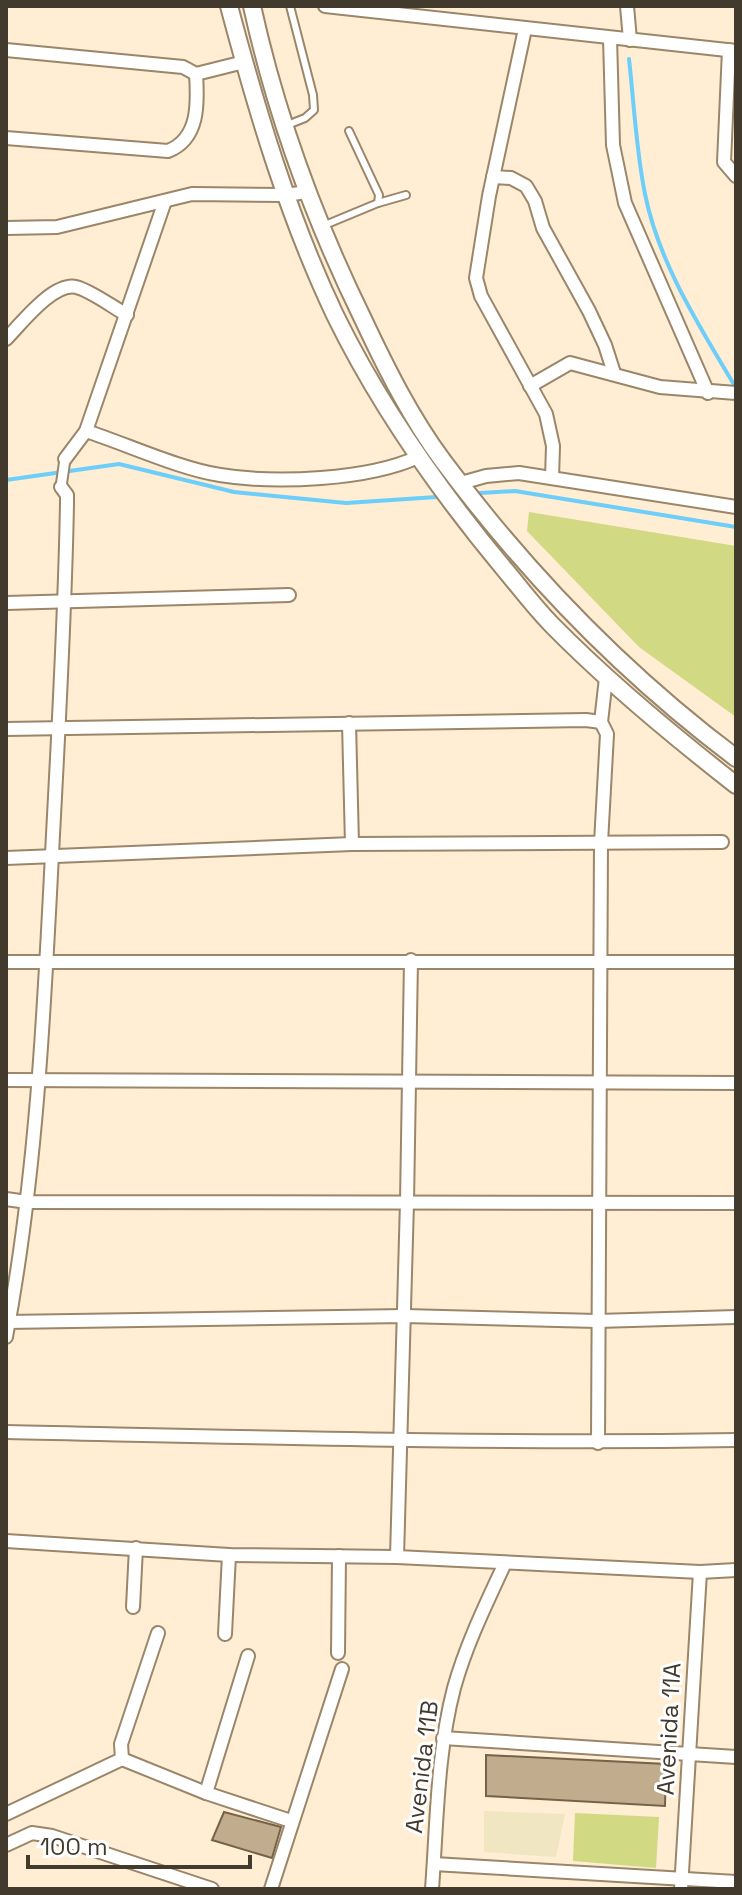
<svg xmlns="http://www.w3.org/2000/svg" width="742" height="1895" font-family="'Space Grotesk',sans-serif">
	<rect width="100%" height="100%" fill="#ffedd4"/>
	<g fill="#d1d982">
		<path d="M529 512 736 546V717L639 647 527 531Z"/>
		<path d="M575 1813 659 1817 656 1868 573 1861Z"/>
	</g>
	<path fill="#f0e6c1" d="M484 1811 565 1814 556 1857 484 1852Z"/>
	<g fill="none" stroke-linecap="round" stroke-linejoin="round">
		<g stroke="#6dcefa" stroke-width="4">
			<path d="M629 59C634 103 636 150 645 194 659 264 700 327 736 388"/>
			<path d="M6 480 119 464 234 492 346 503 437 497"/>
			<path d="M480 493 515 491 736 527"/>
		</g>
	</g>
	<g fill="#c1ac8e" stroke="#766347" stroke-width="2">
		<path d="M486 1755 666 1764 665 1806 486 1796Z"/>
		<path d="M224 1812 281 1827 272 1858 212 1840Z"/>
	</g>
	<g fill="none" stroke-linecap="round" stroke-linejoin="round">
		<defs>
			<g id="service">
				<path d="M285 126 305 118 314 110 313 95 290 6"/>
				<path d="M349 131 379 195 378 203"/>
				<path d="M325 225 378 203 406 195"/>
			</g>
			<path id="pedestrian" d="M61 487 65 459"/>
			<g id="minor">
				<path d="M325 6 736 51"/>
				<path d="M627 6 630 40"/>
				<path d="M525 29 489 196 476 278 481 296 546 414 553 446 552 478"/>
				<path d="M610 38 613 145 625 203 708 393"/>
				<path d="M6 50 183 67 196 74 244 62"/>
				<path d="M729 50 724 162 736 176"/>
				<path d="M6 138 168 151C199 139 198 104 196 74"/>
				<path d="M493 177 511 178 526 186 535 201 543 228 589 311 605 345 614 373"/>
				<path d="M165 201 86 431C126 444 180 469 220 475 275 484 368 480 418 457"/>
				<path d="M6 228 57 227 192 194 285 195 307 192"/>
				<path d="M6 339C21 324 53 282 76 287 90 290 114 308 127 315"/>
				<path d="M530 386 570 363 660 387 736 393"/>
				<path d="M65 459 86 431"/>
				<path d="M461 483 486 476 519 473 736 507"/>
				<path d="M6 603 289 595"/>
				<path d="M349 723 352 844"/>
				<path d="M6 729 586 720 601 722"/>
				<path d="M6 858 352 844 722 842"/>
				<path d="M6 962H736"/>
				<path d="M6 1080 736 1083"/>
				<path d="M6 1199 27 1202 736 1203"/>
				<path d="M6 1322 405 1316 597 1321 736 1317"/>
				<path d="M6 1337C36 1178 44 1015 52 854 58 737 65 620 67 503V495L61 487"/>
				<path d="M6 1432C249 1437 493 1444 736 1440"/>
				<path d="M598 1443 601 843 607 734 601 722 606 678"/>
				<path d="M6 1541 229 1555 397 1557 700 1572 736 1570"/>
				<path d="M397 1557 407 1202 411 960"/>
				<path d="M133 1607 136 1548"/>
				<path d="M225 1634 229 1555"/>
				<path d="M338 1653 339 1556"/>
				<path d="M443 1738 736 1757"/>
				<path d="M122 1759 206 1793 291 1821"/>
				<path d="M206 1793 248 1656"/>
				<path d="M6 1814 122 1759 121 1744 158 1633"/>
				<path d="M6 1845 32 1833 52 1836 212 1889"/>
				<path d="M434 1864 736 1882"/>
				<path d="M271 1889 342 1669"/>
				<path d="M432 1889C437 1822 437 1753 454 1688 466 1645 486 1604 505 1563"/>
				<path d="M681 1889 700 1572"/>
			</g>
			<g id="secondary">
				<path d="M229 6C257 111 288 216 335 315 380 407 440 492 506 571 521 589 536 609 553 626 610 684 672 735 736 785"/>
				<path d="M252 6C276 115 314 219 363 319 386 368 411 418 443 461 528 575 623 673 736 758"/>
			</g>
		</defs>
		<use href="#service" stroke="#9a8669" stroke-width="10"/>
		<use href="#pedestrian" stroke="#9a8669" stroke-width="13"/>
		<use href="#minor" stroke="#9a8669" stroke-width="16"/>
		<use href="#secondary" stroke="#9a8669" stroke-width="20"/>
		<use href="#service" stroke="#fff" stroke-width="6"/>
		<use href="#pedestrian" stroke="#fff" stroke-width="9"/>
		<use href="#minor" stroke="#fff" stroke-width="12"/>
		<use href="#secondary" stroke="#fff" stroke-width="16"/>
	</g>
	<g text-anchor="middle" stroke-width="6" stroke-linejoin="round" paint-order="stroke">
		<g font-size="24" fill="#433a2e" stroke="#fff">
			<text transform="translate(669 1729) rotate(-87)" y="8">Avenida 11A</text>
			<text transform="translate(422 1767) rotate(-83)" y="8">Avenida 11B</text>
		</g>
	</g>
	<rect width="742" height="1895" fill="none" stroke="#433a2e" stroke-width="16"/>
	<path d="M28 1855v12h222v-12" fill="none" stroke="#433a2e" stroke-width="4"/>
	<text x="40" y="1855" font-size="24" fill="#433a2e" stroke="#ffffff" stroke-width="6" paint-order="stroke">100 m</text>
</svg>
